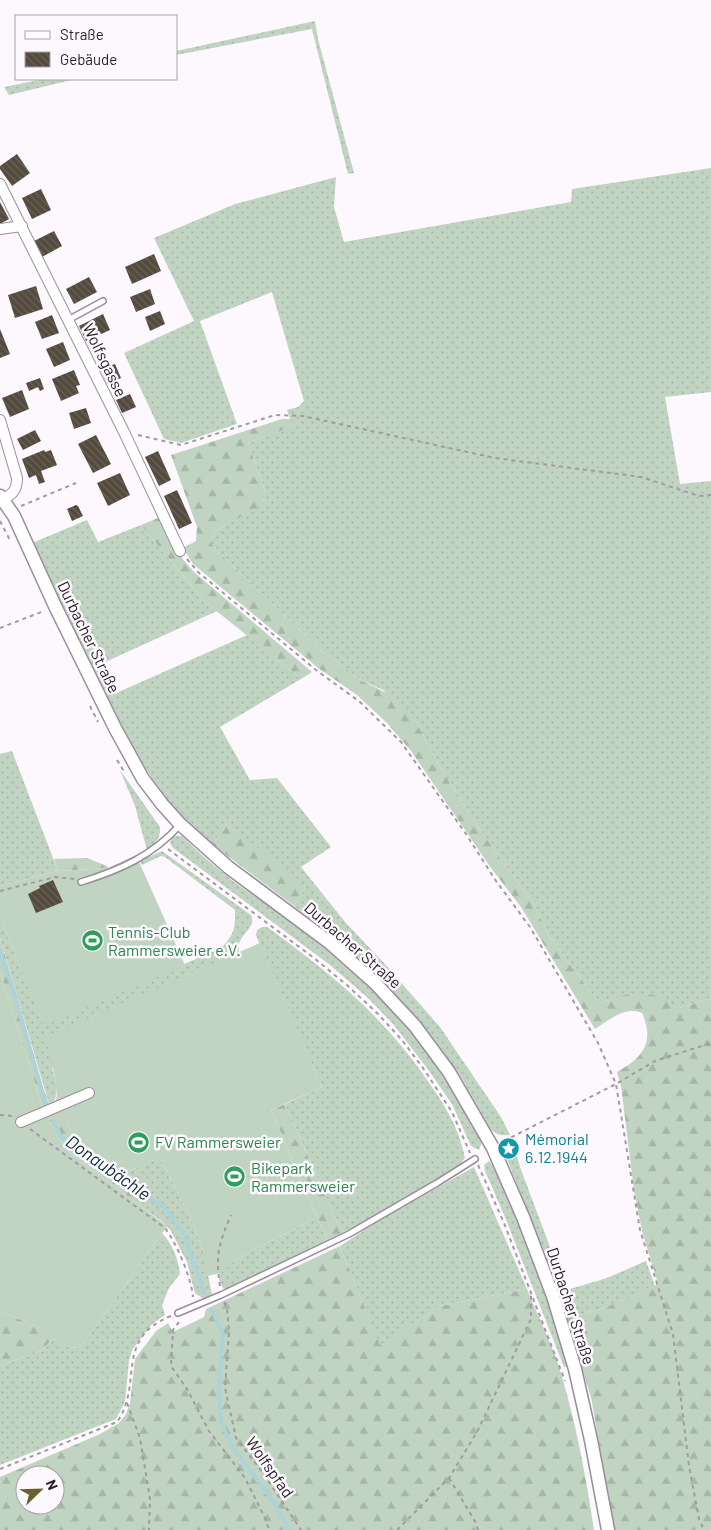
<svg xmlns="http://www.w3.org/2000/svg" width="711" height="1530" font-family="Barlow,sans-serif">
	<defs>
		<pattern id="grass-dots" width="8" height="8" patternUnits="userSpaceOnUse" patternTransform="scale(1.25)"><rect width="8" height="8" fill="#c1d4c2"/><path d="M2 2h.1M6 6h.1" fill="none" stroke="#a6b6a7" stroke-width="1.8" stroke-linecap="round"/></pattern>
		<pattern id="forest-firs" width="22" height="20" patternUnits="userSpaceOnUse" patternTransform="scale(1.25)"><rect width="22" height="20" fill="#c1d4c2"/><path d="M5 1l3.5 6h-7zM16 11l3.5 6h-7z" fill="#a6b6a7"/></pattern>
		<pattern id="building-back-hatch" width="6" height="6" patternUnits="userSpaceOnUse" patternTransform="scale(1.25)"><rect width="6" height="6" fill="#544b3e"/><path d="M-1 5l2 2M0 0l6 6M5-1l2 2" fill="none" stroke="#696258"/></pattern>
	</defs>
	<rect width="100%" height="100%" fill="#fdf8fe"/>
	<g fill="url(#grass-dots)">
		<path d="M315 21 318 39 354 173 348 174 312 29 176 55V51Z"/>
		<path d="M44 79H76L9 95 4 87Z"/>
		<path d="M711 168V392L665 397 680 484 711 481V998L679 1008 651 994 627 995 599 1003 549 936 533 902 506 867 473 819 441 769 416 721 383 690 359 679 321 650 215 549 211 542 214 532 263 503 265 491 248 443 295 425 290 419 287 410 298 407 304 401 272 292 200 321 237 424 181 443 164 439 124 353 194 321 154 238 235 204 336 177 334 207 344 242 571 202 572 189Z"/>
		<path d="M87 520 98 542 141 525 204 601 217 611 101 664 114 694 247 635 301 679 220 727 250 780 277 778 331 847 301 867 346 923 383 962 440 1027 501 1117 510 1135C501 1136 496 1135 490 1128L459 1074 428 1031 404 1004 364 963 294 906 305 888 227 824 213 845 186 823 156 785 127 738 32 543Z"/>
		<path d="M12 751 58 871 0 886V754Z"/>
		<path d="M120 770 160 827C161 839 155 843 147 850L135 806Z"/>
		<path d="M175 836H182C198 852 215 867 233 881 276 912 320 939 358 975 410 1023 449 1080 482 1142L479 1150 471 1146 452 1104 427 1068 393 1024 368 998 330 965 173 848 170 843 172 838Z"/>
		<path d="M162 851 251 915C256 926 245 931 240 941 238 945 239 949 239 954L189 974 52 1068C56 1082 61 1095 50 1107L0 938V918L44 1025 221 948C235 933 235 930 235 910L165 857 161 856 142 865 140 861Z"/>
		<path d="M262 927H267L278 935C336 978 383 1017 425 1077 443 1102 459 1127 465 1158L460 1164 401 1201 344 1232 337 1222 285 1104 322 1087 256 935 257 930Z"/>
		<path d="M516 1138 514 1146 520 1167 564 1284 570 1289 607 1278 646 1261 655 1286 604 1308 566 1319 558 1288 505 1154V1146Z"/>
		<path d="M160 1157 193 1223 203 1250 212 1295 205 1300 195 1293 187 1262 171 1231 163 1222 139 1205 149 1190 126 1173Z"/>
		<path d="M489 1161C502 1174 508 1196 514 1213 535 1263 553 1314 568 1366L564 1367 505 1217 485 1171 484 1165Z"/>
		<path d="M474 1167 527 1289 440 1306 380 1346 340 1246 380 1220Z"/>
		<path d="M317 1217 327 1240 224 1290 219 1280V1274L232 1262 248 1253Z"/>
		<path d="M162 1233C173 1245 178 1258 180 1274L169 1288 162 1305 165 1315 152 1324 132 1350 129 1361 125 1402 116 1419 0 1465V1366L41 1351 54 1338 70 1348 81 1347Z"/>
	</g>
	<g fill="url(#forest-firs)" fill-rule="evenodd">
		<path d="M282 419H290L296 425 248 443 265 491 263 504 214 532 211 542 215 549 321 650 359 679 398 699 416 721 441 769 473 819 506 867 533 902 549 936 599 1003C615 999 633 990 650 994 660 996 670 1003 679 1008L711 998V1530H614L591 1397 566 1319 604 1308 658 1284 642 1231 634 1190 621 1086 617 1072C643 1058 655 1042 642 1013 625 1006 609 1020 595 1029L521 907 491 868 411 751 387 723 357 695 318 668 193 564 183 548 196 541 197 527 171 455Z"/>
		<path d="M158 518 176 551 194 572 312 672 301 679 204 601 141 525Z"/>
		<path d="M227 824 293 875 305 888 294 906 213 845Z"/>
		<path d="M87 858 107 866 108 868 58 871 54 859Z"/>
		<path d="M0 938 44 1090 50 1107 43 1109 0 972Z"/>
		<path d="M285 1104 337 1222 344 1232 327 1240 271 1110Z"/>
		<path d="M64 1113 72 1134 89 1148 115 1164 149 1190 139 1205 71 1154 57 1136 49 1120Z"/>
		<path d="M340 1246 380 1345 440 1306 527 1289C538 1316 551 1342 560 1370 576 1423 586 1476 594 1530H0V1477L100 1434 119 1423 126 1414 130 1403 135 1359 156 1331 168 1323 173 1332 204 1317 206 1309ZM25 1475H55V1505H25Z"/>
		<path d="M0 1311 26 1322 54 1338 41 1351 0 1366Z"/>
	</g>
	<g fill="#c1d4c2">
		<path d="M136 855 185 965 44 1026 0 918V886L58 871 108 868Z"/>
		<path d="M260 943 322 1087 271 1110 317 1217 248 1253 232 1262 221 1273 207 1276 203 1250 193 1223 160 1157 126 1173 89 1148 72 1134 64 1114 49 1120 57 1136 71 1154 167 1226 81 1347 70 1348 26 1322 0 1311V972L43 1109C48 1108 53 1106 56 1100 60 1088 48 1051 45 1037Z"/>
	</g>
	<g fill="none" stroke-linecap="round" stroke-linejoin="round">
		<g stroke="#add3d9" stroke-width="4">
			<path d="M0 951 15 996 46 1106"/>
			<path d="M53 1121 61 1137 89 1157 120 1172 141 1193 164 1207 184 1234 204 1293"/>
			<path d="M212 1310 223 1335 219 1384 221 1422 233 1448 274 1502 289 1530"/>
		</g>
	</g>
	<g fill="url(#building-back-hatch)">
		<path d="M17 154 30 173 12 186 0 169V166Z"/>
		<path d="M41 189 51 210 32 219 22 198Z"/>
		<path d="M0 202 9 219 0 224Z"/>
		<path d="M54 231 62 246 42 257 34 241Z"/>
		<path d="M154 254 161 271 132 284 125 267Z"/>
		<path d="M89 277 97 292 74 304 66 289Z"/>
		<path d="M36 286 43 309 15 318 8 295Z"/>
		<path d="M150 289 155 304 136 312 130 297Z"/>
		<path d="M160 311 165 324 150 331 145 317Z"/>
		<path d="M103 314 110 330 86 341 79 326Z"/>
		<path d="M52 315 59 333 42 339 35 322Z"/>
		<path d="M0 329 10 354 0 358Z"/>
		<path d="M63 342 70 360 54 367 46 349Z"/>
		<path d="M115 364 121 378 107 384 101 369Z"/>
		<path d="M74 370 80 385 76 386 79 393 61 401 52 379Z"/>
		<path d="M40 378 44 389 40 391 38 387 29 391 26 383Z"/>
		<path d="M22 390 29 409 10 417 2 398Z"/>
		<path d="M130 394 136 407 122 413 116 400Z"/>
		<path d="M86 408 91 423 74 429 69 413Z"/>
		<path d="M35 430 41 441 23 450 17 439Z"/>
		<path d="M96 435 111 464 93 473 78 444Z"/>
		<path d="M44 450 45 452 51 450 57 465 41 471 45 482 39 484 36 475 29 478 22 459Z"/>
		<path d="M158 451 171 480 159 486 145 457Z"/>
		<path d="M120 473 130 495 108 506 97 483Z"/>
		<path d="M177 490 192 523 179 529 164 496Z"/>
		<path d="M76 505 78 506 83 516 72 521 67 509Z"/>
		<path d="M53 880 63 902 36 913 28 894 40 888 39 886Z"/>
	</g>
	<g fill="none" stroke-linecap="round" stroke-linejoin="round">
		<defs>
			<g id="service">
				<path d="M68 320 103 301"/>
				<path d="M81 882C120 870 152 856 180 825"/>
				<path d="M178 1313 221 1295 349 1234 437 1183 475 1159"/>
			</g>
			<g id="minor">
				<path d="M0 184 124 432 180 551"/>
				<path d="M0 229 22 226"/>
				<path d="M0 420 17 478C17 490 13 494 2 500"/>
				<path d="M21 1122 89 1093"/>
			</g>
			<path id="tertiary" d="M0 496 14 516 55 606 115 728 143 779 162 804 180 824 228 867 330 943 375 983 415 1026 449 1072 493 1148 523 1217 553 1296 575 1369 591 1440 608 1530"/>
		</defs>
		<use href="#service" stroke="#988d9c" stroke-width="8"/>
		<use href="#minor" stroke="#988d9c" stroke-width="12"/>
		<use href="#tertiary" stroke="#988d9c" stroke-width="15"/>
		<g stroke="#a09ba1" stroke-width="2" stroke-dasharray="4 4" stroke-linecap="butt">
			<path d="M138 435 181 445 275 415 303 416 495 458 641 477 699 496 711 495"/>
			<path d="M21 506 76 483"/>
			<path d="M0 521 11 542"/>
			<path d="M187 559 198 572 316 670 360 702 401 742 466 834 496 881 530 927 598 1043 616 1084 640 1230 673 1334 689 1466 699 1519 704 1530"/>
			<path d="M0 628 44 611"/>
			<path d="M90 706 98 722"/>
			<path d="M117 760 125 773"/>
			<path d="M168 849 314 958 348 986 378 1014 402 1040 423 1068 452 1112 470 1153"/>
			<path d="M0 891 55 877 74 879"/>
			<path d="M0 1115 13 1116"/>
			<path d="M30 1129 165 1228C177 1244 191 1277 193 1297"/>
			<path d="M504 1141 616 1084 655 1061 711 1043"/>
			<path d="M478 1165 504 1223 565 1381"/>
			<path d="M220 1286C215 1255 219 1243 231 1215"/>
			<path d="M224 1302 227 1308 229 1331 225 1388 236 1438 263 1473 301 1530"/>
			<path d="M179 1322 173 1330 171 1366 187 1389 209 1431 245 1478 266 1520 269 1530"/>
			<path d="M127 1403 140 1438 150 1499 149 1530"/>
			<path d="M0 1469 117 1422C144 1384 113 1339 171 1316"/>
			<path d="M449 1478 476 1523 478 1530"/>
			<path d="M397 1530 449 1478 477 1432 531 1319V1293"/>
		</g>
		<use href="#service" stroke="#fff" stroke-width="5"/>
		<use href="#minor" stroke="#fff" stroke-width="10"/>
		<use href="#tertiary" stroke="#fff" stroke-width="12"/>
	</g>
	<defs>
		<symbol id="stadium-disc" viewBox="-11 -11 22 22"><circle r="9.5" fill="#2e9e5b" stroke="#fdf8fe"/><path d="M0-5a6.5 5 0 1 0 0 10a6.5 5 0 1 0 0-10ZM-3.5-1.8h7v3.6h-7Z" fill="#fff"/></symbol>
		<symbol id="sight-disc" viewBox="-11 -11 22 22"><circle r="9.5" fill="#0f9aa8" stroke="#fdf8fe"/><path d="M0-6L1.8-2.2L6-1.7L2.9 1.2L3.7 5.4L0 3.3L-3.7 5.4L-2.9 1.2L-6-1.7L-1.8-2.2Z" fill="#fff"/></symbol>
	</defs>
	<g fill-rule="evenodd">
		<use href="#stadium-disc" x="80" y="928" width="25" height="25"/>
		<use href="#stadium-disc" x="126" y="1130" width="25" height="25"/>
		<use href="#sight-disc" x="496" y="1136" width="25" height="25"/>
		<use href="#stadium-disc" x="222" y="1164" width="25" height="25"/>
	</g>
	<g text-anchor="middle" stroke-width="5" stroke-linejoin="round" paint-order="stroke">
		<g font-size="16" fill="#231f25" stroke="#fdf8fe">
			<text transform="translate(105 360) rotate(64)" y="6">Wolfsgasse</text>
			<text transform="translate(89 637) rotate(64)" y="6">Durbacher Straße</text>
			<text transform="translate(353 945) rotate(41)" y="6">Durbacher Straße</text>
			<text transform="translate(571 1306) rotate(72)" y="6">Durbacher Straße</text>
			<text transform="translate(270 1467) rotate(55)" y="6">Wolfspfad</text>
		</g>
		<g font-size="16" fill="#27864d" stroke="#fdf8fe" text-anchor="start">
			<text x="108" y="938">Tennis-Club<tspan x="108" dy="18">Rammersweier e.V.</tspan></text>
			<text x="155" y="1148">FV Rammersweier</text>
			<text x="251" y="1174">Bikepark<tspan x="251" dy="18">Rammersweier</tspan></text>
		</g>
		<g font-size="16" fill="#0d838f" stroke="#fdf8fe" text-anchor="start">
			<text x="525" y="1145">Mémorial<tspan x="525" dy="18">6.12.1944</tspan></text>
		</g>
		<g font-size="18" font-style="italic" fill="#0b3136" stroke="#fdf8fe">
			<text transform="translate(108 1168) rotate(35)" y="6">Donaubächle</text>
		</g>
	</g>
	<rect x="15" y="15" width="162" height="65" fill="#fdf8fe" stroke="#a6a1a7"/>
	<rect x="25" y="31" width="25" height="8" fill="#ffffff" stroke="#a6a1a7"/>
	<text x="60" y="40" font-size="15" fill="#231f25">Straße</text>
	<rect x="25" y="52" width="25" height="15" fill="url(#building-back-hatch)" stroke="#a6a1a7"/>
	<text x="60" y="65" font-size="15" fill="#231f25">Gebäude</text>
	<g transform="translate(40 1490) rotate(67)"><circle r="24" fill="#fdf8fe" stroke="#a6a1a7"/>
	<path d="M0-4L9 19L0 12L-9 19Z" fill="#69612d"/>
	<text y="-8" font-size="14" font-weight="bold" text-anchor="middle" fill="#231f25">N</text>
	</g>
</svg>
